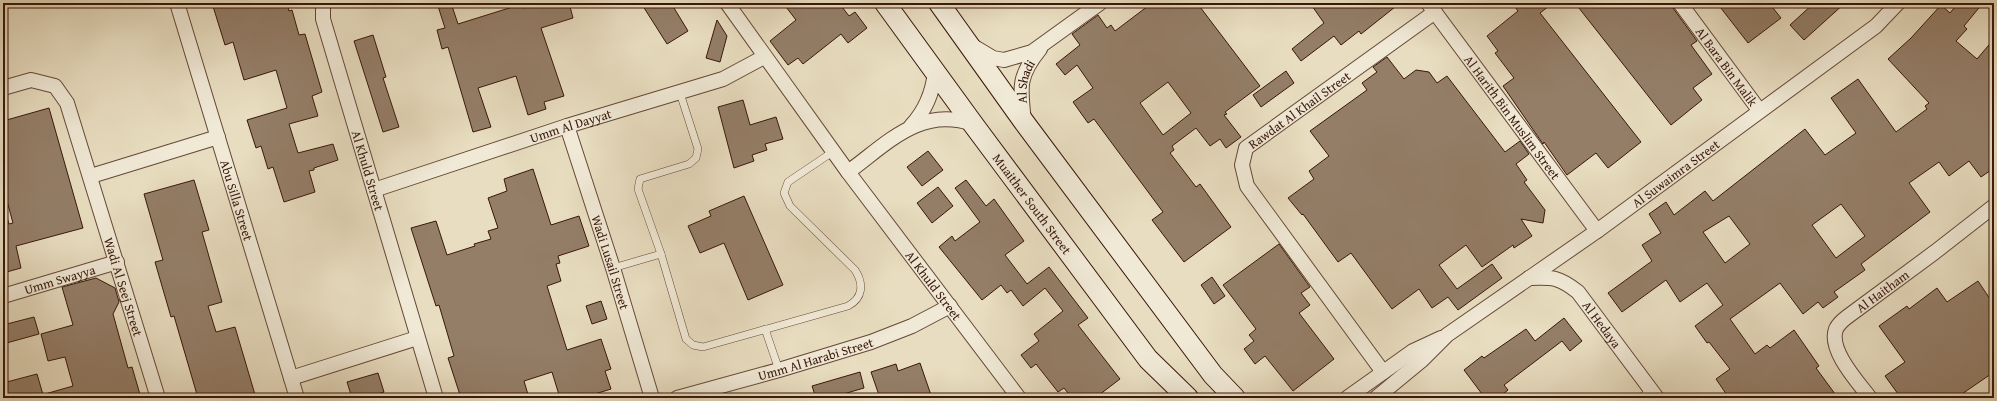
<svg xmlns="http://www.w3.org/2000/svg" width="1997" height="401" font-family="'Gentium Book Plus',serif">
	<rect width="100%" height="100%" fill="#e8ddc0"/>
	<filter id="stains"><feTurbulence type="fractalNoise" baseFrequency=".005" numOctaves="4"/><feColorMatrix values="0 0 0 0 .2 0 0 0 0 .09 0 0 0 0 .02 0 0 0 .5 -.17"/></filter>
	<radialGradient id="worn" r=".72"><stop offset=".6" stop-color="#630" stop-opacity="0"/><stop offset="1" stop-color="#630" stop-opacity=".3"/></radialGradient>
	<g fill="#947e68" stroke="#391709" fill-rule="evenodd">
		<path d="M212 3H287L289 11 292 10 299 35 305 34 322 92 312 96 318 116 289 124 298 153 333 144 338 160 314 168V170L309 171 315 192 284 202 273 167 268 169 261 146 256 148 247 120 287 108 276 70 244 80 233 42 225 45Z"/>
		<path d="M437 3H451L458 24 522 4 524 8 541 3H569L573 18 541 28 564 96 544 102 546 109 528 115 516 76 478 88 491 127 473 132 448 47 442 49 437 30 445 28Z"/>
		<path d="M641 3H671L688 31 667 44Z"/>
		<path d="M783 3H839L849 16 855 12 867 28 848 43 841 34 803 64 798 58 788 65 770 41 796 20Z"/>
		<path d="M1152 3H1197L1260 86 1225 112 1227 114 1224 115 1241 137 1226 148 1220 139 1210 146 1196 128 1172 146 1174 150 1170 153 1196 187 1200 184 1231 227 1184 262 1152 220 1163 212 1094 119 1088 123 1073 102 1093 88 1077 65 1065 75 1056 64 1080 45 1072 34 1098 15 1107 28 1111 25 1115 31ZM1168 82 1191 113 1163 135 1140 103Z"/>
		<path d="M1310 3H1400L1361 34 1359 31 1341 45 1334 36 1301 61 1292 49 1324 23Z"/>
		<path d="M1512 3H1553L1540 13 1641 142 1608 168 1596 153 1567 175 1544 142 1543 144 1534 131 1503 86 1514 78 1495 53 1498 51 1487 36 1518 11Z"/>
		<path d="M1575 3H1672L1673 8 1697 41 1691 45 1712 74 1693 88 1702 100 1671 125Z"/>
		<path d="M1717 3H1769L1781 18 1748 43Z"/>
		<path d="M1814 3H1845L1804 40 1790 25Z"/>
		<path d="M1958 3H1983L1964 26 1967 29 1956 41 1977 59 1994 39V168L1981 177 1969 161 1949 176 1939 162 1909 183 1930 212 1861 264 1865 270 1834 292 1838 297 1823 308 1818 302 1803 314 1780 283 1730 319 1755 354 1767 345 1770 348 1794 330 1819 366 1816 368 1838 398H1729L1716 379 1730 369 1709 342 1707 343 1695 326 1723 305 1707 283 1680 302 1666 280 1622 312 1608 293 1652 261 1642 245 1661 233 1649 214 1666 202 1674 215 1705 191 1713 201 1805 129 1825 155 1856 133 1831 98 1858 79 1896 132 1927 109 1925 106 1929 103 1888 59 1911 38 1941 5 1950 13ZM1841 204 1865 236 1836 258 1812 225ZM1729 216 1750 244 1725 263 1703 232Z"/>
		<path d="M717 20 727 36 720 62 706 58Z"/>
		<path d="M373 35 386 77 383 78 399 127 383 132 354 41Z"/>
		<path d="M1387 57 1404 79 1416 70 1429 72 1437 83 1447 76 1505 152 1520 141 1529 154 1516 164 1527 180 1524 182 1545 210 1543 223 1521 219 1532 236 1514 248 1513 245 1482 267 1466 245 1439 265 1457 289 1492 264 1502 278 1458 310 1448 297 1432 308 1419 289 1392 309 1351 253 1338 262 1303 214 1302 215 1288 198 1314 179 1309 171 1329 156 1310 131 1367 90 1362 83 1377 72 1373 67Z"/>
		<path d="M1286 71 1294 83 1261 107 1253 95Z"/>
		<path d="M743 100 750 125 776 117 783 139 765 144 767 150 752 155 754 161 734 168 718 107Z"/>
		<path d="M49 108 83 228 16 246 21 268 3 273V218L7 217 9 224 13 223 3 186V121Z"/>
		<path d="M928 151 943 170 922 186 907 167Z"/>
		<path d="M533 169 551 225 579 216 589 246 558 256 560 263 556 264 561 281 547 286 567 350 601 339 611 369 605 371 611 389 582 398H560L552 372 524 381 529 398H461L448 358 454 356 439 305 436 306 411 228 436 221 447 255 475 246 474 244 491 239 488 231 498 228 488 198 507 191 504 179Z"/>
		<path d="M194 180 209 230 202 232 222 302 208 306 216 332 235 327 256 398H198L174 316 171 317 155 262 163 260 144 194Z"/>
		<path d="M966 180 986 206 994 199 1024 241 1005 255 1027 284 1049 267 1088 318 1078 325 1120 379 1095 398H1072L1064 388 1058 392 1036 364 1031 368 1021 355 1039 341 1034 334 1063 311 1045 288 1023 306 1011 290 1007 293 1001 285 982 300 939 247 952 236 955 241 980 222 955 188Z"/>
		<path d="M938 187 953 206 932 223 917 203Z"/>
		<path d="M744 196 783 285 748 300 724 243 700 253 688 226 711 216 709 211Z"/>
		<path d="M1279 244 1310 287 1301 293 1310 305 1299 313 1334 359 1293 391 1265 356 1255 364 1244 349 1254 341 1249 335 1256 329 1223 285Z"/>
		<path d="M1212 277 1225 296 1214 304 1201 285Z"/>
		<path d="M96 278 115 288 119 302 113 314 128 368 132 367 141 398H46L45 394 73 386 65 357 48 361 41 334 73 325 62 287Z"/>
		<path d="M1978 281 1994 305V372L1956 398H1901L1885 376 1905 362 1879 326 1907 306 1909 309 1937 288 1947 302Z"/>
		<path d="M601 301 607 319 592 324 586 306Z"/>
		<path d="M34 317 39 334 3 344V325Z"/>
		<path d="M1564 318 1582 341 1570 351 1562 341 1504 385 1508 390 1498 398H1485L1464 370 1482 356 1484 358 1526 329 1535 341Z"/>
		<path d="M920 363 932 398H880L871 372 896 364 898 371Z"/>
		<path d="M860 372 864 388 840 395 841 398H816L812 386Z"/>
		<path d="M378 373 384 392 365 398H352L347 382Z"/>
		<path d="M37 374 44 398H3V383Z"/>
	</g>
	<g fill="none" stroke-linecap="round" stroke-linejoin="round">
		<defs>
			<g id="lane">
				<path d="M680 93 698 149 696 158 689 164 640 179 638 189 661 254 686 339 693 345 703 347 848 306C863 298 864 284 855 270L790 206 784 193 788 182 834 151"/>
				<path d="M613 268 661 254"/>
				<path d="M765 329 779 370"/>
				<path d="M1641 398 1651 389"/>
			</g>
			<g id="street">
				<path id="s1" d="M177 3 297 398"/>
				<path id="s2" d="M323 3V19L436 398"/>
				<path id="s3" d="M727 3 848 172 1019 398"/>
				<path id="s4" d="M1428 3 1597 231"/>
				<path id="s5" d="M1680 3 1759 110"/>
				<path d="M973 46 993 58 1004 60 1032 52 1100 3"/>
				<path id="s6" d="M3 88 31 80 55 86 67 103 158 398"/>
				<path id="s7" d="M1024 121C1020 87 1018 76 1040 49"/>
				<path id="s8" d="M567 126 613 268 652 398"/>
				<path d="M911 126C926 110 933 92 935 71"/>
				<path d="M848 172C888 143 920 106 973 124"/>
				<path d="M91 176 218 137"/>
				<path id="s9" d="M374 190 567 126 723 79 764 57"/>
				<path id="s10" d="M1529 278C1553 277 1559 277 1578 292L1657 398"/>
				<path id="s11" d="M3 296 117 262"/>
				<path id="s12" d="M1383 372 1247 186 1242 165 1246 148 1435 12"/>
				<path d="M291 378 417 338"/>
				<path id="s13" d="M677 398 779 370 871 342 912 326 950 306"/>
				<path d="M1347 398 1413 351 1441 338"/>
				<path id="s14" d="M1376 398 1422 360 1447 335 1597 231 1876 26 1898 3"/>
				<path id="s15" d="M1870 398C1858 382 1828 350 1836 329 1838 325 1843 320 1847 317L1935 252 1994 206"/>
			</g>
			<g id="secondary">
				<path id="s16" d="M885 3 973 124 1148 359 1188 398"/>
				<path d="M939 3 1024 122 1213 375 1235 398"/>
			</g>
		</defs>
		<use href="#lane" stroke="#654837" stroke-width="8"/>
		<use href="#street" stroke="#654837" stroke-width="16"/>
		<use href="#secondary" stroke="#391709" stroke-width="22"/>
		<use href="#lane" stroke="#f0e9d6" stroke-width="7"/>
		<use href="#street" stroke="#f0e9d6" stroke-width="14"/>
		<use href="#secondary" stroke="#f0e9d6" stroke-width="20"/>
	</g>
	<g text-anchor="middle" stroke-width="4" stroke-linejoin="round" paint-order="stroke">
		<g font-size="13" fill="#391709" stroke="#f0e9d6">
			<text dy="5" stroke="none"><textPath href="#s5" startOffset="79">Al Bara Bin Malik</textPath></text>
			<text dy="5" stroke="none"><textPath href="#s7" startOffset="40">Al Shadi</textPath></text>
			<text dy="5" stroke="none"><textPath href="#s12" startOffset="335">Rawdat Al Khail Street</textPath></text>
			<text dy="5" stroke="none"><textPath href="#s4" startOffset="142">Al Harith Bin Muslim Street</textPath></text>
			<text dy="5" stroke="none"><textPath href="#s9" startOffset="207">Umm Al Dayyat</textPath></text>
			<text dy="5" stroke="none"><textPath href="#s2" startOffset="174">Al Khuld Street</textPath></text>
			<text dy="5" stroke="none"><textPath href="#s14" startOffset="375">Al Suwaimra Street</textPath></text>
			<text dy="5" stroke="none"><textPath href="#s1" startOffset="206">Abu Silla Street</textPath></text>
			<text dy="5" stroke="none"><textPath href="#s16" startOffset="249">Muaither South Street</textPath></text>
			<text dy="5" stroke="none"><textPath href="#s8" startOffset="143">Wadi Lusail Street</textPath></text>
			<text dy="5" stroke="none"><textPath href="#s11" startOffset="59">Umm Swayya</textPath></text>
			<text dy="5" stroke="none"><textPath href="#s3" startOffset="350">Al Khuld Street</textPath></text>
			<text dy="5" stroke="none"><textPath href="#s6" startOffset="267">Wadi Al Seej Street</textPath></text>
			<text dy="5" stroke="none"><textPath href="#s15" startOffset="140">Al Haitham</textPath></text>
			<text dy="5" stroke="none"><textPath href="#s10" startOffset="93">Al Hedaya</textPath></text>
			<text dy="5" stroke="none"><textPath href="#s13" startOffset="144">Umm Al Harabi Street</textPath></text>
		</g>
	</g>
	<rect width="1997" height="401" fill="none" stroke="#e8ddc0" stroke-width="16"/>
	<rect x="4" y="4" width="1989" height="393" fill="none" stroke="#391709" stroke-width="2"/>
	<rect x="8" y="8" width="1981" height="385" fill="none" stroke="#391709"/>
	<rect width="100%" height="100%" filter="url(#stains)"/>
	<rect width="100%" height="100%" fill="url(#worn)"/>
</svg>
